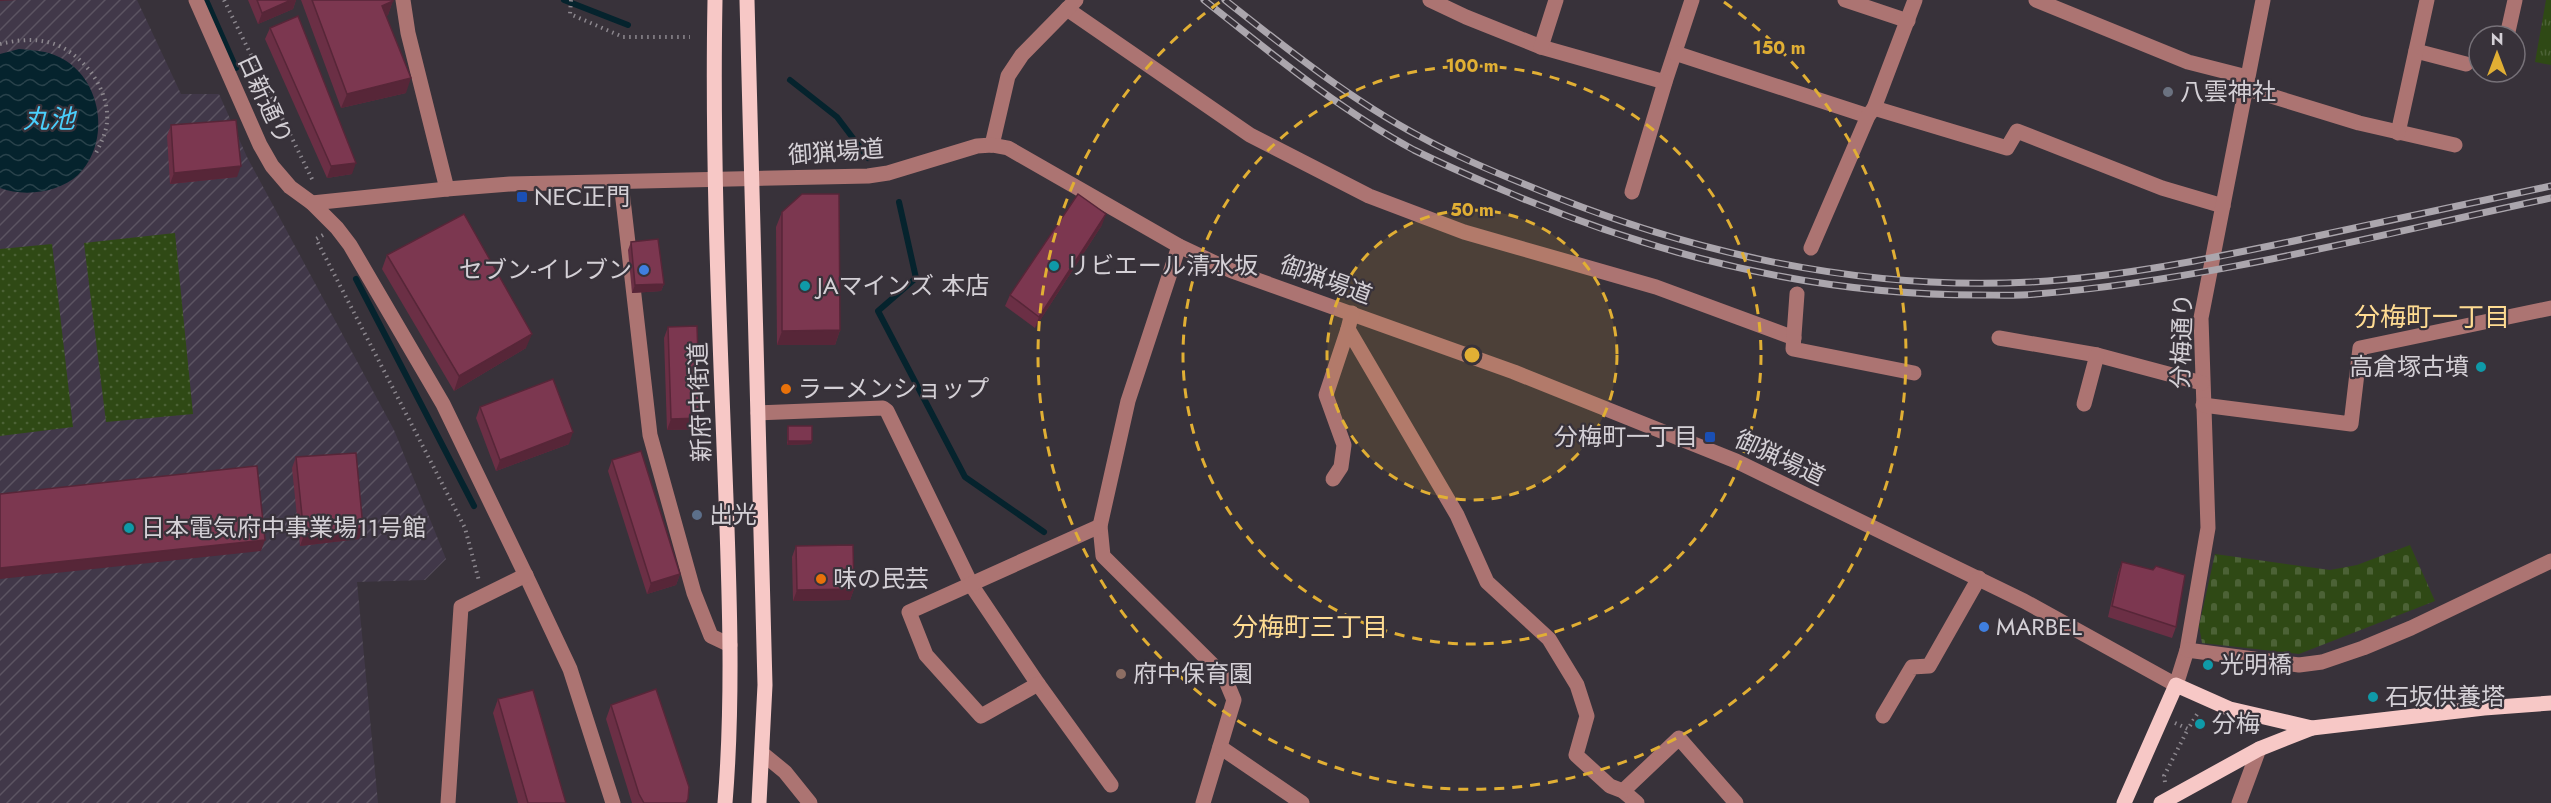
<svg xmlns="http://www.w3.org/2000/svg" width="2551" height="803" font-family="Jost,'Noto Sans JP',sans-serif">
	<defs>
		<pattern id="industrial-furrows" width="10" height="10" patternUnits="userSpaceOnUse" patternTransform="scale(1.5)"><rect width="10" height="10" fill="#413849"/><path d="M-1 1l2-2M0 10L10 0M9 11l2-2" fill="none" stroke="#5c5462"/></pattern>
		<pattern id="grass-dots" width="8" height="8" patternUnits="userSpaceOnUse" patternTransform="scale(1.5)"><rect width="8" height="8" fill="#2f4915"/><path d="M2 2h.1M6 6h.1" fill="none" stroke="#4c6236" stroke-width="1.8" stroke-linecap="round"/></pattern>
		<pattern id="cemetery-stones" width="16" height="16" patternUnits="userSpaceOnUse" patternTransform="scale(1.5)"><rect width="16" height="16" fill="#2f4915"/><path d="M2 7V4a2 2 0 0 1 4 0v3zM10 15v-3a2 2 0 0 1 4 0v3z" fill="#4c6236"/></pattern>
		<pattern id="park-tufts" width="24" height="20" patternUnits="userSpaceOnUse" patternTransform="scale(1.5)"><rect width="24" height="20" fill="#2f4915"/><path d="M3 7l-1-3M5 7V3M7 7l1-3M15 17l-1-3M17 17v-4M19 17l1-3" fill="none" stroke="#4c6236"/></pattern>
		<pattern id="water-waves" width="16" height="10" patternUnits="userSpaceOnUse" patternTransform="scale(1.5)"><rect width="16" height="10" fill="#05232d"/><path d="M0 5q4-4 8 0t8 0" fill="none" stroke="#29424b"/></pattern>
	</defs>
	<rect width="100%" height="100%" fill="#38323a"/>
	<path fill="url(#industrial-furrows)" d="M0 0H137L181 94H219L247 157 394 430 446 559 425 580 357 582 378 803H0Z"/>
	<g fill="url(#grass-dots)">
		<path d="M175 233 193 414 106 422 84 243Z"/>
		<path d="M52 244 73 427 0 436V249Z"/>
	</g>
	<path fill="url(#cemetery-stones)" d="M2410 545 2435 601 2299 654 2202 643 2199 626 2215 554 2330 570 2357 565Z"/>
	<path fill="url(#park-tufts)" d="M2546 0H2551V65L2535 62Z"/>
	<path fill="url(#water-waves)" d="M19 49C33 50 47 51 59 57 102 77 112 142 78 175 58 193 24 197 0 188V54Z"/>
	<g fill="none" stroke-linecap="round" stroke-linejoin="round">
		<g stroke="#05232d" stroke-width="6">
			<path d="M206 0 236 68"/>
			<path d="M564 0 628 25"/>
			<path d="M790 80 837 117 868 158"/>
			<path d="M899 202 916 278 878 311 965 477 1044 532"/>
			<path d="M356 279 474 506"/>
		</g>
		<g stroke="#8c878e" stroke-width="4" stroke-dasharray="1.5 4.5" stroke-linecap="butt">
			<path d="M224 0 313 181H311"/>
			<path d="M571 0 570 14 623 37H690"/>
			<path d="M0 44C17 40 34 38 51 43 82 52 110 89 107 122 106 133 101 143 96 153"/>
			<path d="M323 235 316 239 465 528 479 581"/>
			<path d="M2175 723 2188 729 2199 711"/>
			<path d="M2165 782 2164 776 2188 729"/>
		</g>
		<g stroke="#ac7472" stroke-width="15">
			<path d="M196 0 260 145 272 166 290 187 312 203 337 228 350 245 443 404 530 584 570 669 613 803"/>
			<path d="M403 0 408 33 447 189"/>
			<path d="M1430 0 1466 17 1541 47 1665 82 1692 0"/>
			<path d="M1845 0 1908 21"/>
			<path d="M2036 0 2188 62 2247 77"/>
			<path d="M1067 9 1250 135 1369 196 1464 232 1656 287 1794 338"/>
			<path d="M2507 36 2515 0"/>
			<path d="M1541 47 1556 0"/>
			<path d="M2416 51 2466 64"/>
			<path d="M1675 53 1868 116"/>
			<path d="M2245 88 2359 123 2455 145"/>
			<path d="M1874 108 2007 148 2017 131 2162 188 2223 206"/>
			<path d="M2398 133 2427 0"/>
			<path d="M992 145 1008 76 1022 55 1076 0"/>
			<path d="M621 182 650 435 694 593 711 636 730 645"/>
			<path d="M1632 192 1665 82"/>
			<path d="M312 203 447 189 510 184 868 176 888 173 977 146 992 145 1008 148 1179 246 1232 271 1514 372 1736 461 2024 601 2176 685 2187 650 2208 528 2201 318 2263 0"/>
			<path d="M1179 246 1128 401 1100 526 1103 556 1224 676 1234 700 1203 803"/>
			<path d="M1811 248 1868 116 1874 108 1915 0"/>
			<path d="M1797 294 1793 349 1914 373"/>
			<path d="M1352 313 1348 329 1457 515 1487 582 1549 639 1577 685 1587 716 1576 755 1610 786 1623 791 1637 803"/>
			<path d="M1999 338 2097 355 2202 383"/>
			<path d="M2084 404 2097 355"/>
			<path d="M2203 405 2351 424 2360 348 2551 308"/>
			<path d="M758 413 883 408 887 411 972 586 1038 684 1111 785"/>
			<path d="M1333 479 1341 467 1344 445 1326 395 1348 329"/>
			<path d="M2187 650 2299 665 2322 662 2363 648 2411 628 2551 561"/>
			<path d="M1038 684 981 716 926 655 909 612 1100 526"/>
			<path d="M1883 716 1912 667 1929 666 1979 578"/>
			<path d="M1220 747 1302 803"/>
			<path d="M763 754 785 772 810 803"/>
			<path d="M1623 791 1679 738 1736 803"/>
			<path d="M448 803 461 607 526 575"/>
			<path d="M2239 803 2259 749"/>
		</g>
		<g stroke="#f7c8c6" stroke-width="15">
			<path d="M715 0C712 157 719 315 725 472 729 582 734 693 725 803"/>
			<path d="M747 0 765 685 759 803"/>
			<path d="M2124 803 2176 685 2230 709 2312 728 2484 708 2551 703"/>
			<path d="M2161 803 2259 749 2312 728"/>
		</g>
		<defs>
			<g id="rail">
				<path d="M1204 0C1271 53 1338 109 1414 150 1448 167 1484 182 1519 197 1665 258 1820 295 1979 295 1998 295 2017 296 2036 294 2209 280 2382 234 2551 198"/>
				<path d="M1225 0C1287 49 1351 100 1421 137 1454 155 1489 170 1524 184 1684 252 1857 291 2031 282 2123 277 2213 258 2303 239 2385 221 2468 204 2551 186"/>
			</g>
		</defs>
		<use href="#rail" stroke="#aba6ad" stroke-width="7"/>
		<use href="#rail" stroke="#38323a" stroke-width="4.5" stroke-dasharray="14" stroke-linecap="butt"/>
	</g>
	<g fill="#6b2f45">
		<path d="M248 0H296L293 9 258 24Z"/>
		<path d="M301 0H393L388 15 386 16 406 93 341 108Z"/>
		<path d="M270 28 352 174 327 178 265 39Z"/>
		<path d="M171 125 237 177 170 184 167 136Z"/>
		<path d="M782 212 840 330 835 345H777L776 227Z"/>
		<path d="M1102 225 1035 328 1005 306 1010 295Z"/>
		<path d="M631 242 664 284 661 291 632 293 628 250Z"/>
		<path d="M387 255 526 348 454 391 382 269Z"/>
		<path d="M668 327 696 429 667 430 664 338Z"/>
		<path d="M480 407 569 444 496 471 476 418Z"/>
		<path d="M788 426 812 441 811 444 787 445V430Z"/>
		<path d="M296 457 359 539 300 546 292 468Z"/>
		<path d="M612 460 680 574 676 585 647 594 608 471Z"/>
		<path d="M796 546 854 589 850 600 793 601 792 557Z"/>
		<path d="M2122 562 2176 627 2172 638 2108 617 2118 573Z"/>
		<path d="M498 699 566 803H518L493 713Z"/>
		<path d="M611 705 688 799 687 803H632L606 719Z"/>
	</g>
	<g fill="#572638">
		<path d="M0 0H18L0 1Z"/>
		<path d="M291 0H296L293 9 258 24 262 13Z"/>
		<path d="M393 1 388 15 377 21 382 6Z"/>
		<path d="M411 78 406 93 341 108 347 94Z"/>
		<path d="M356 163 352 174 327 178 331 166Z"/>
		<path d="M241 166 237 177 170 184 174 173Z"/>
		<path d="M1106 214 1102 225 1035 328 1039 317Z"/>
		<path d="M664 284 661 291 632 293 635 285Z"/>
		<path d="M840 330 835 345H777L782 331Z"/>
		<path d="M532 334 526 348 454 391 459 376Z"/>
		<path d="M700 418 696 429 667 430 671 419Z"/>
		<path d="M573 432 569 444 496 471 500 460Z"/>
		<path d="M788 441H812L811 444 787 445Z"/>
		<path d="M363 528 359 539 300 546 304 535Z"/>
		<path d="M265 540 261 551 0 579V568Z"/>
		<path d="M680 574 676 585 647 594 651 583Z"/>
		<path d="M854 589 850 600 793 601 797 590Z"/>
	</g>
	<g fill="#7c3750" stroke="#572638" stroke-width="1.5">
		<path d="M257 0H291L262 13Z"/>
		<path d="M312 0H393V1L382 6 411 78 347 94Z"/>
		<path d="M298 16 356 163 331 166 270 28Z"/>
		<path d="M236 120 241 166 174 173 171 125Z"/>
		<path d="M802 194H839L840 330 782 331V212Z"/>
		<path d="M1078 194 1106 214 1039 317 1010 295Z"/>
		<path d="M464 214 532 334 459 376 387 255Z"/>
		<path d="M658 239 664 284 635 285 631 242Z"/>
		<path d="M697 326 700 418 671 419 668 327Z"/>
		<path d="M553 379 573 432 500 460 480 407Z"/>
		<rect x="788" y="426" width="24" height="15"/>
		<path d="M641 451 680 574 651 583 612 460Z"/>
		<path d="M356 453 363 528 304 535 296 457Z"/>
		<path d="M257 466 265 540 0 568V494Z"/>
		<path d="M853 545 854 589 797 590 796 546Z"/>
		<path d="M2122 562 2153 570 2156 566 2185 575 2176 627 2112 606Z"/>
		<path d="M656 689 689 787 688 799 686 803H644L639 794 611 705Z"/>
		<path d="M533 690 566 803H528L498 699Z"/>
	</g>
	<circle cx="1472" cy="355" r="145" fill="#e1af34" fill-opacity=".12"/>
	<g fill="none" stroke="#e1af34" stroke-width="3" stroke-dasharray="10 8">
		<circle cx="1472" cy="355" r="145"/>
		<circle cx="1472" cy="355" r="289"/>
		<path d="M1724 2A434 434 0 1 1 1220 2"/>
	</g>
	<circle fill="#6b7280" stroke="#38323a" stroke-width="2" cx="2168" cy="92" r="6"/>
	<g fill="#1a4fb4" stroke="#38323a" stroke-width="2">
		<rect x="516" y="191" width="12" height="12" rx="3"/>
		<rect x="1704" y="431" width="12" height="12" rx="3"/>
	</g>
	<g fill="#0f9aa8" stroke="#38323a" stroke-width="2">
		<circle cx="1054" cy="266" r="6"/>
		<circle cx="805" cy="286" r="6"/>
		<circle cx="2481" cy="367" r="6"/>
		<circle cx="129" cy="528" r="6"/>
		<circle cx="2208" cy="665" r="6"/>
		<circle cx="2373" cy="697" r="6"/>
		<circle cx="2200" cy="724" r="6"/>
	</g>
	<g fill="#3f7fe0" stroke="#38323a" stroke-width="2">
		<circle cx="644" cy="270" r="6"/>
		<circle cx="1984" cy="627" r="6"/>
	</g>
	<g fill="#e8710a" stroke="#38323a" stroke-width="2">
		<circle cx="786" cy="389" r="6"/>
		<circle cx="821" cy="579" r="6"/>
	</g>
	<circle fill="#5c6f8a" stroke="#38323a" stroke-width="2" cx="697" cy="515" r="6"/>
	<circle fill="#8d6e63" stroke="#38323a" stroke-width="2" cx="1121" cy="674" r="6"/>
	<g text-anchor="middle" stroke-width="4.5" stroke-linejoin="round" paint-order="stroke">
		<g font-size="24" fill="#d4d0d6" stroke="#38323a" text-anchor="start">
			<text x="2180" y="100">八雲神社</text>
			<text x="534" y="205">NEC正門</text>
			<text x="1066" y="274">リビエール清水坂</text>
			<text x="632" y="278" text-anchor="end">セブン-イレブン</text>
			<text x="817" y="294">JAマインズ 本店</text>
			<text x="2469" y="375" text-anchor="end">高倉塚古墳</text>
			<text x="798" y="397">ラーメンショップ</text>
			<text x="1698" y="445" text-anchor="end">分梅町一丁目</text>
			<text x="709" y="523">出光</text>
			<text x="141" y="536">日本電気府中事業場11号館</text>
			<text x="833" y="587">味の民芸</text>
			<text x="1996" y="635">MARBEL</text>
			<text x="2220" y="673">光明橋</text>
			<text x="1133" y="682">府中保育園</text>
			<text x="2385" y="705">石坂供養塔</text>
			<text x="2212" y="732">分梅</text>
		</g>
		<g font-size="24" fill="#d4d0d6" stroke="#38323a">
			<text transform="translate(265 99) rotate(65)" y="8">日新通り</text>
			<text transform="translate(836 152) rotate(-4)" y="8">御猟場道</text>
			<text transform="translate(1326 280) rotate(20)" y="8">御猟場道</text>
			<text transform="translate(2182 341) rotate(-88)" y="8">分梅通り</text>
			<text transform="translate(700 402) rotate(-92)" y="8">新府中街道</text>
			<text transform="translate(1780 458) rotate(25)" y="8">御猟場道</text>
		</g>
		<g font-size="26" font-style="italic" fill="#4acffc" stroke="#38323a">
			<text x="49" y="128">丸池</text>
		</g>
		<g font-size="26" fill="#ffdc92" stroke="#38323a">
			<text x="2432" y="326">分梅町一丁目</text>
			<text x="1310" y="636">分梅町三丁目</text>
		</g>
	</g>
	<circle cx="1472" cy="355" r="9" fill="#e1af34" stroke="#38323a" stroke-width="3"/>
	<g font-size="18" text-anchor="middle" font-weight="bold" fill="#e1af34" stroke="#38323a" stroke-width="4.5" stroke-linejoin="round" paint-order="stroke">
		<text x="1779" y="54">150 m</text>
		<text x="1472" y="72">100 m</text>
		<text x="1472" y="216">50 m</text>
	</g>
	<g transform="translate(2497 54)"><circle r="28" fill="#38323a" stroke="#767178" stroke-width="1.5"/>
	<path d="M0-4.5L10 22L0 15L-10 22Z" fill="#e1af34"/>
	<text y="-9" font-size="16" font-weight="bold" text-anchor="middle" fill="#d4d0d6">N</text>
	</g>
</svg>
